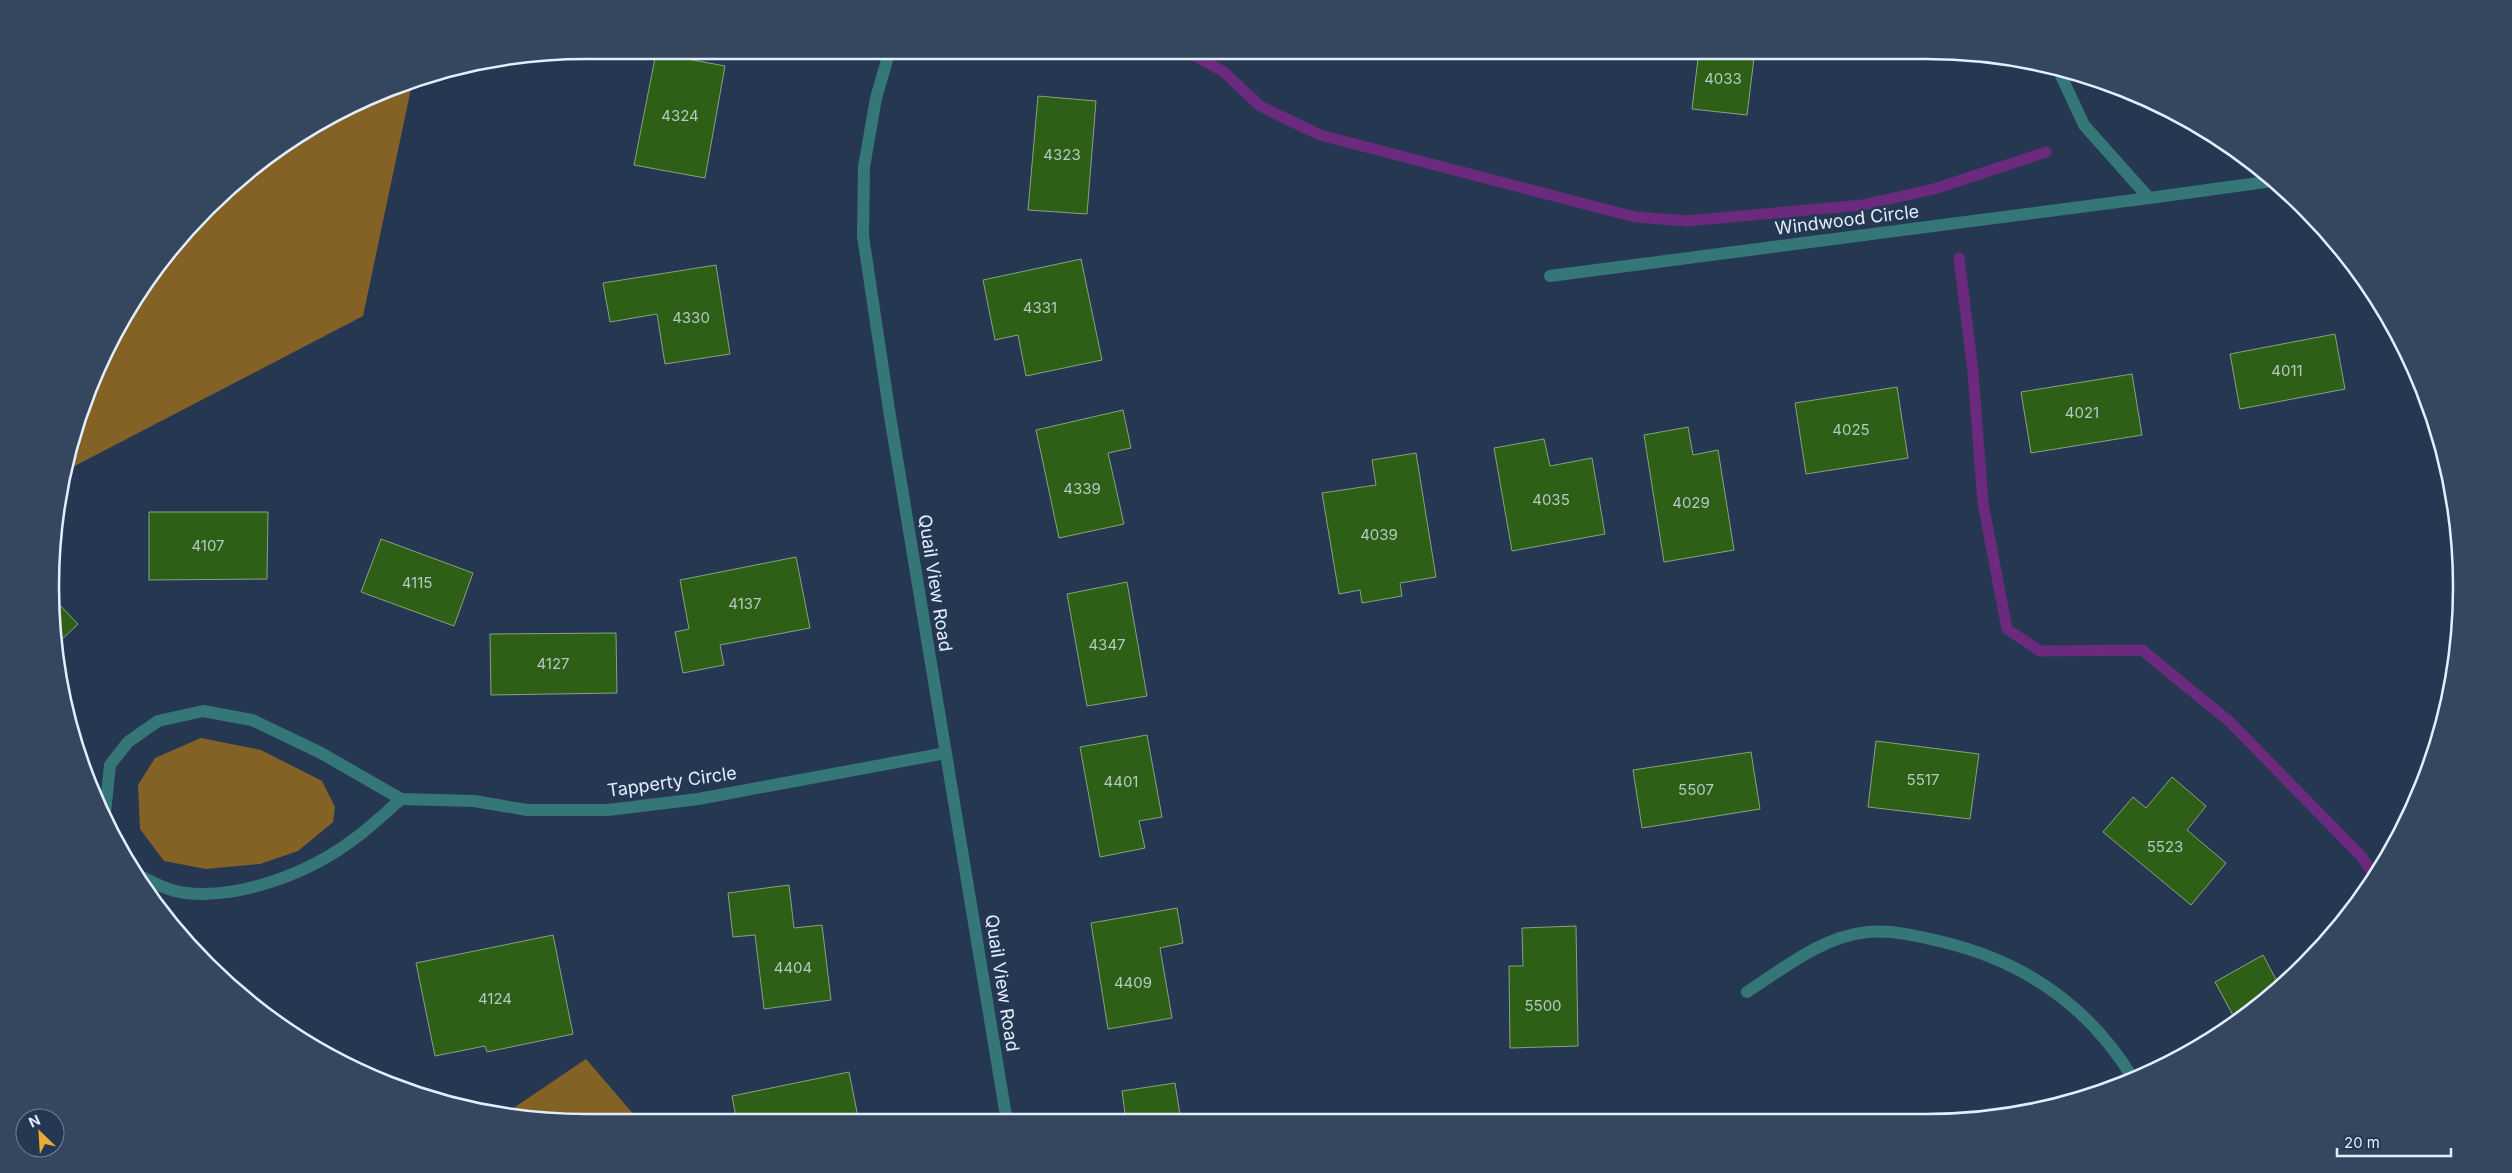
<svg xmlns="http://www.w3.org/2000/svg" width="2512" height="1173" font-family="Inter,sans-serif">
	<rect width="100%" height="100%" fill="#263851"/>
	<g fill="#846226">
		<path d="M413 79 363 316 63 472 91 381 122 318 183 233 233 183 318 122Z"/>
		<path d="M201 738 261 750 322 781 335 807 333 822 298 851 260 864 206 869 164 861 140 829 138 785 155 758Z"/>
		<path d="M586 1059 641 1123H586L503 1115Z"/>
	</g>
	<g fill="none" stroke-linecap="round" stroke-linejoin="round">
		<g stroke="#6c2a7f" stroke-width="11">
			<path d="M1181 50 1190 53 1224 72 1260 106 1320 135 1635 217 1687 221 1862 205 1934 189 2046 152"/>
			<path d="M1959 258 1973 372 1983 503 2007 629 2040 651 2142 650 2230 722 2362 857 2373 874"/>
		</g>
	</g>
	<g fill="#2d6016" stroke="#8aa182">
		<path d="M1699 50H1755L1747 115 1692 109Z"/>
		<path d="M656 53 725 66 705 178 634 165Z"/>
		<path d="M1038 96 1096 101 1087 214 1028 210Z"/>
		<path d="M1081 259 1102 360 1026 376 1018 335 995 340 983 280Z"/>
		<path d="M716 265 730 354 665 364 657 314 610 322 603 283Z"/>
		<path d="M2335 334 2345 389 2240 409 2230 354Z"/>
		<path d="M2132 374 2142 435 2031 453 2021 392Z"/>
		<path d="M1897 387 1908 458 1806 474 1795 403Z"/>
		<path d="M1123 410 1131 448 1108 453 1124 524 1059 538 1036 430Z"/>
		<path d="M1688 427 1693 455 1718 450 1734 550 1664 562 1644 435Z"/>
		<path d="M1544 439 1550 466 1592 458 1605 534 1512 551 1494 448Z"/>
		<path d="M1416 453 1436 577 1400 583 1402 596 1362 603 1360 590 1339 594 1322 493 1376 485 1372 460Z"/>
		<path d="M149 512H268L267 579 149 580Z"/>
		<path d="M381 539 473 573 454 626 361 592Z"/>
		<path d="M796 557 810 628 720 645 724 665 683 673 675 632 689 629 680 580Z"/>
		<path d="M1127 582 1147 696 1087 706 1067 594Z"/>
		<path d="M51 596 78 624 56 645Z"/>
		<path d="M616 633 617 693 491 695 490 634Z"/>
		<path d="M1147 735 1162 817 1139 821 1145 848 1100 857 1080 747Z"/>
		<path d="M1876 741 1979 754 1970 819 1868 807Z"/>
		<path d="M1751 752 1760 809 1642 828 1633 770Z"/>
		<path d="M2172 777 2206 806 2187 830 2226 863 2191 905 2103 832 2133 797 2146 808Z"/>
		<path d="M789 885 794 928 822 925 831 1000 764 1009 755 935 733 937 728 893Z"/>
		<path d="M1177 908 1183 943 1160 948 1172 1018 1108 1029 1091 923Z"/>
		<path d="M1576 926 1578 1046 1510 1048 1509 966H1523L1522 928Z"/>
		<path d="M553 935 573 1034 487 1052 485 1046 435 1056 416 963Z"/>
		<path d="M2263 955 2279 985 2252 1012 2236 1021 2215 982Z"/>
		<path d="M849 1072 859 1122H737L732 1096Z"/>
		<path d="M1175 1083 1181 1121H1126L1122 1091Z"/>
	</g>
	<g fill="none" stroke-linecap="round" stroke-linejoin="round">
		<g stroke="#357678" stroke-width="12">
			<path d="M890 50 876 98 864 167 863 236 890 416 1007 1122"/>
			<path d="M2058 69 2084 125 2149 198 2273 181"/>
			<path d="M1550 276 2149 198"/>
			<path d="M106 820 105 813 110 765 128 742 158 721 203 711 252 720 321 753 401 799 474 801 527 810H608L698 799 946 753"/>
			<path d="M136 874C152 882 168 891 186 893 242 899 311 872 354 839 371 827 386 812 401 799"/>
			<path d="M1747 992C1784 968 1823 936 1868 932 1894 930 1918 936 1943 942 2026 962 2090 1007 2134 1080"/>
		</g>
	</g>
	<g text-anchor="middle" stroke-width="5" stroke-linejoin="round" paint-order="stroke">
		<g font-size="15" fill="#b5cac4">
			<text x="1723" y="84">4033</text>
			<text x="680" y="121">4324</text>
			<text x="1062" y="160">4323</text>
			<text x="1040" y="313">4331</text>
			<text x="691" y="323">4330</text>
			<text x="2287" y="376">4011</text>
			<text x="2082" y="418">4021</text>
			<text x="1851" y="435">4025</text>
			<text x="1082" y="494">4339</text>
			<text x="1551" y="505">4035</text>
			<text x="1691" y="508">4029</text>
			<text x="1379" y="540">4039</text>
			<text x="208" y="551">4107</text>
			<text x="417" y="588">4115</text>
			<text x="745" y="609">4137</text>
			<text x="1107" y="650">4347</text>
			<text x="553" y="669">4127</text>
			<text x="1923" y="785">5517</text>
			<text x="1121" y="787">4401</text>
			<text x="1696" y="795">5507</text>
			<text x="2165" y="852">5523</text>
			<text x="793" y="973">4404</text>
			<text x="1133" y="988">4409</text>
			<text x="495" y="1004">4124</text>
			<text x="1543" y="1011">5500</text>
		</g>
		<g font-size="18" fill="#e2eefe" stroke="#263851">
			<text transform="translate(1847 220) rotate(-7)" y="6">Windwood Circle</text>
			<text transform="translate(935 583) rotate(81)" y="6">Quail View Road</text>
			<text transform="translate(672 782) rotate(-8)" y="6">Tapperty Circle</text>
			<text transform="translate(1002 983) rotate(81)" y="6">Quail View Road</text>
		</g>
	</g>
	<path d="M0 0H2512V1173H0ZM586 59H1926A527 527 0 0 1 2453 586V587A527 527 0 0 1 1926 1114H586A527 527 0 0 1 59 587V586A527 527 0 0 1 586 59Z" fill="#35475f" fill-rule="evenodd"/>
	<path fill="none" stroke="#e2eefe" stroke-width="2.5" d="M586 59H1926A527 527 0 0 1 2453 586V587A527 527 0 0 1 1926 1114H586A527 527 0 0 1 59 587V586A527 527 0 0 1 586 59Z"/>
	<g transform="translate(40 1133) rotate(335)"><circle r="24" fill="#263851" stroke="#718196"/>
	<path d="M0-4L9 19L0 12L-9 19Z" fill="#e9aa38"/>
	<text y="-8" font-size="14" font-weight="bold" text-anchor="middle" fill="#e2eefe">N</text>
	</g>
	<path d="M2337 1148v8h114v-8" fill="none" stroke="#e2eefe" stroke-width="2.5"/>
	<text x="2344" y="1148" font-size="15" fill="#e2eefe" stroke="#263851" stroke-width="4" paint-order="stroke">20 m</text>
</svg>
